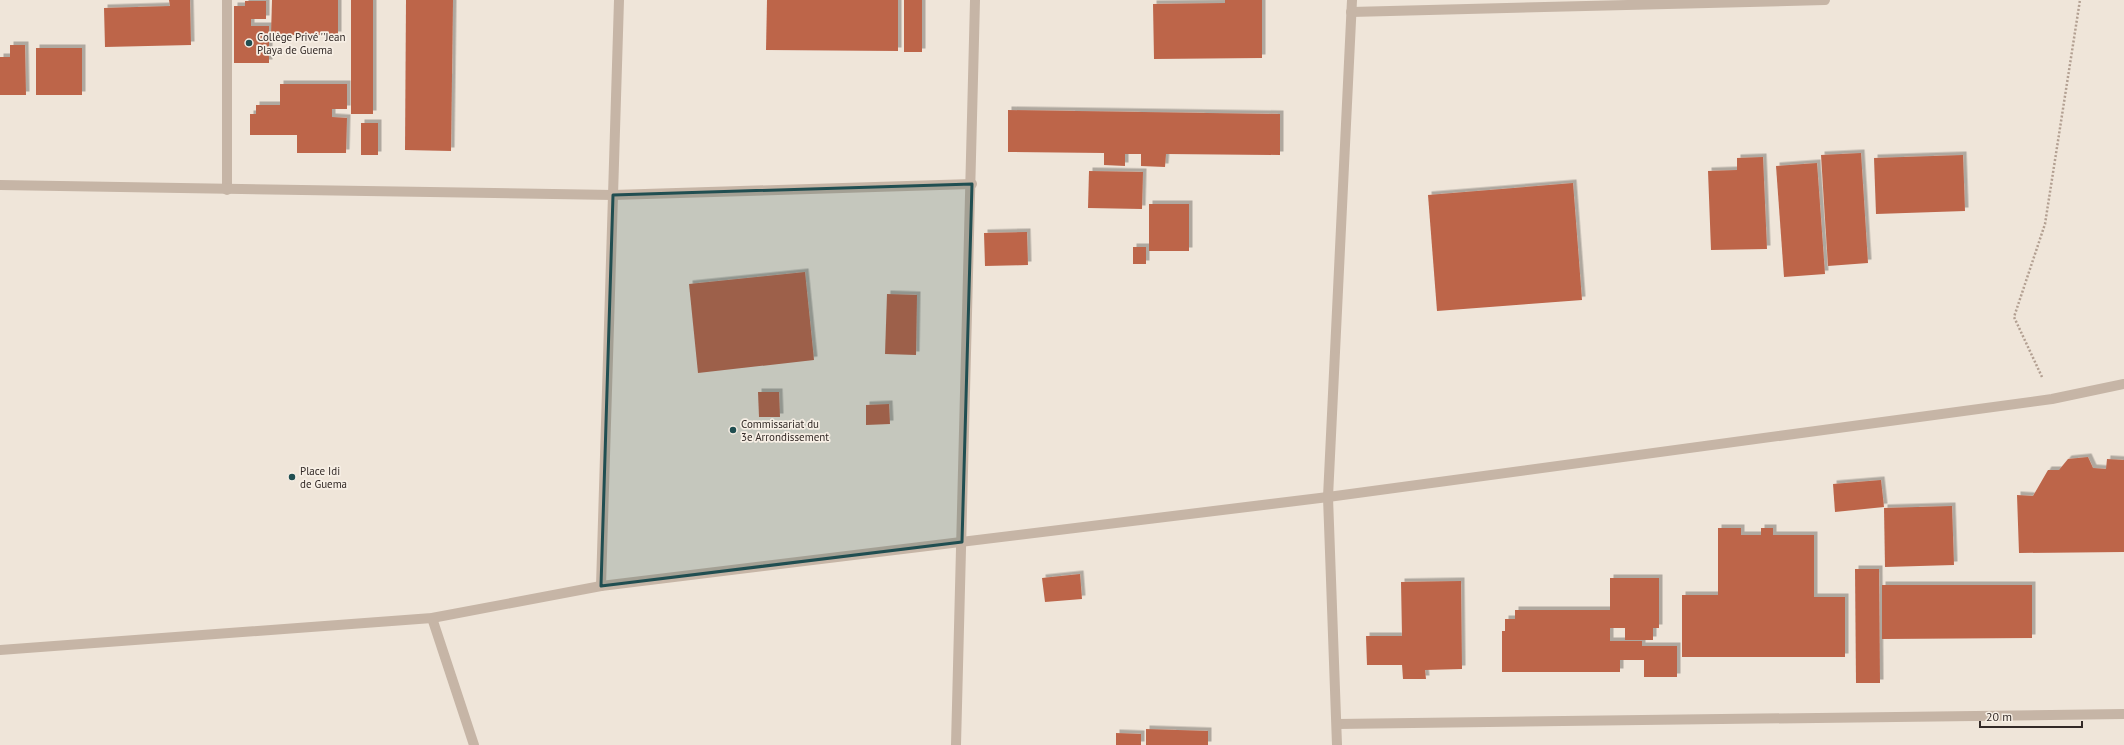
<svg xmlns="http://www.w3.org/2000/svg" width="2124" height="745" font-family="'PT Sans',sans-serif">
	<defs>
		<filter id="shadow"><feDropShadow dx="3.5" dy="-3.5" stdDeviation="0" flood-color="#0004"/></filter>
	</defs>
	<rect width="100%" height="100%" fill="#efe5d9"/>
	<g fill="#bd654a" filter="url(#shadow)">
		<path d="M169 0H190L191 45 105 47 104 8 170 6Z"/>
		<path d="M272 0H338V35H271Z"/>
		<rect x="351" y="0" width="22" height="114"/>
		<path d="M406 0H453L451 151 405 150Z"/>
		<path d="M767 0H898V51L766 50Z"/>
		<rect x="904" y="0" width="18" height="52"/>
		<path d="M1225 0H1262V58L1154 59 1153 4 1225 3Z"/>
		<path d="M245 1H266V19H251V26H269V63H234V6H245Z"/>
		<path d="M10 45H25L26 95H0V57H10Z"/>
		<rect x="36" y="48" width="46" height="47"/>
		<path d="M280 84H347V109H332V117L347 118 346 153H297V135H250V114H256V105H280Z"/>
		<path d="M1008 110 1280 114V155L1166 154 1165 167 1141 166V154H1125V166L1104 165V153L1008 152Z"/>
		<rect x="361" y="123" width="17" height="32"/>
		<path d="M1861 153 1868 263 1828 266 1821 155Z"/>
		<path d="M1963 155 1965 211 1876 214 1874 158Z"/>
		<path d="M1763 157 1767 249 1711 250 1708 171 1737 170V158Z"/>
		<path d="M1817 163 1825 274 1784 277 1776 166Z"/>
		<path d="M1089 171 1143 172 1142 209 1088 208Z"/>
		<path d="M1573 183 1582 300 1437 311 1428 195Z"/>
		<rect x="1149" y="204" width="40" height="47"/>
		<path d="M1027 232 1028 265 985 266 984 233Z"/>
		<rect x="1133" y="247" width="13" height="17"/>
		<path d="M805 272 814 360 698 373 689 284Z"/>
		<path d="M887 294 917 295 916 355 885 354Z"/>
		<path d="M758 392H779L780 417H759Z"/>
		<path d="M889 404 890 424 866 425V405Z"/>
		<path d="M2088 457 2093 468 2106 469 2107 459 2124 460V552L2019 553 2017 495 2033 496 2048 470H2059L2068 459Z"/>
		<path d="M1881 480 1884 507 1835 512 1833 484Z"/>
		<path d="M1952 506 1954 565 1885 567 1884 508Z"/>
		<path d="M1718 528H1741V535H1761V528H1773V535H1814V597H1845V657H1682V595H1718Z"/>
		<path d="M1855 569H1879L1880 683H1856Z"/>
		<path d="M1080 574 1082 599 1045 602 1042 578Z"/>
		<path d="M1610 578H1659V628H1653V640H1625V628H1610V641H1642V646H1677V677H1644V660H1620V672H1502V631H1505V619H1515V610H1610Z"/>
		<path d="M1461 581 1462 669 1425 670 1426 679H1403L1402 665H1367L1366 636H1402L1401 582Z"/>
		<path d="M1882 585H2032V638L1882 639Z"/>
		<path d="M1146 729 1208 731V745H1146Z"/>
		<path d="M1116 733 1141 734V745H1116Z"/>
	</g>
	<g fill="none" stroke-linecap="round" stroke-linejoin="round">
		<path stroke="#b29f91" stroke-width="2.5" stroke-dasharray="2 2" stroke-linecap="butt" d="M2042 377 2014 317 2045 224 2080 0"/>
		<path stroke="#c6b5a6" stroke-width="10" d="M432 618 474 745"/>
		<g stroke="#c6b5a6" stroke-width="10">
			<path d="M227 0V190"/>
			<path d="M1351 12 1825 0"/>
			<path d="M0 185 613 195 972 184"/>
			<path d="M601 586 619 0"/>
			<path d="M0 650 432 618 601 586 1328 497 2052 399 2124 384"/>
			<path d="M1337 724 2124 714"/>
			<path d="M956 745 975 0"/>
			<path d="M1337 745 1328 497 1352 0"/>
		</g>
	</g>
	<path fill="#204e51" fill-opacity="0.2" stroke="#204e51" stroke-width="3" stroke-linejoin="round" d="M972 184 962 542 601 586 613 195Z"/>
	<g fill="#204e51" stroke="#f7efe5" stroke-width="1.5">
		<circle cx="249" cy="43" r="4"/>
		<circle cx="733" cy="430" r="4"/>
		<circle cx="292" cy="477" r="4"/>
	</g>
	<g text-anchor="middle" stroke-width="3.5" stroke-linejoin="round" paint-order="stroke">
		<g font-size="11" fill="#332a27" stroke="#f7efe5" text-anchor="start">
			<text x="257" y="41">Collège Privé ''Jean<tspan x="257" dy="13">Playa de Guema</tspan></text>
			<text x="741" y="428">Commissariat du<tspan x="741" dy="13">3e Arrondissement</tspan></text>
			<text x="300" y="475">Place Idi<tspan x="300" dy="13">de Guema</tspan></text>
		</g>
	</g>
	<path d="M1980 721v6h102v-6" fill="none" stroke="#332a27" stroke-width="2"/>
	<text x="1986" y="721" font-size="12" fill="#332a27" stroke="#f7efe5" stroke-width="3" paint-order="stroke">20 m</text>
</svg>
